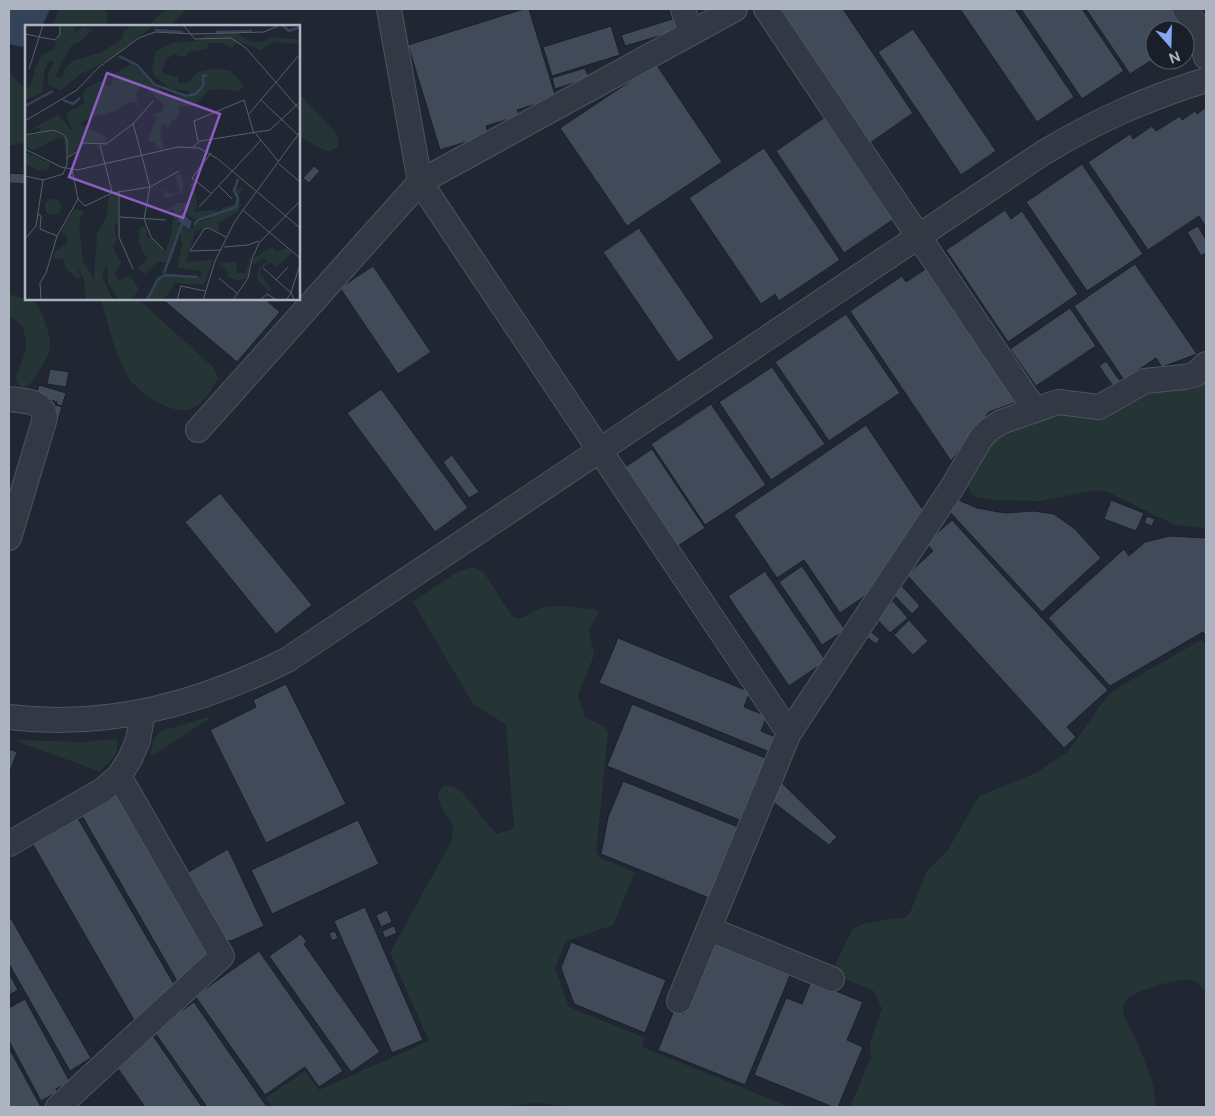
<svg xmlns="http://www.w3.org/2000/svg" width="1215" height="1116" font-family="'Public Sans',sans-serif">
	<rect width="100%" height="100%" fill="#202733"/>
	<g fill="#253536">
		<path d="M59 9H106L108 26H53Z"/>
		<path d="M166 9H187L170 26H148Z"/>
		<path d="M9 71C14 77 18 85 26 86V142L9 146Z"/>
		<path d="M299 94 335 132 339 139 337 147 329 151 320 148 299 136Z"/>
		<path d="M9 293C17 300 30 297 37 305 41 310 43 317 45 323 54 346 50 354 37 374 33 381 30 386 21 388 18 385 16 382 16 377 17 370 22 363 24 355 29 341 25 322 9 316Z"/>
		<path d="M101 299H138L214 368 218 378C213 389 200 408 187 410 169 413 138 392 129 378 114 355 109 325 101 299Z"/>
		<path d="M1206 374V528L1175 525 1110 493 1097 490 1039 501 997 500 976 497 971 493 968 487 969 473 1004 428Z"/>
		<path d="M473 567 484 573 512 616C523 623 531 611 541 608 554 604 578 608 593 609L596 610 598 613 589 631 594 655 578 696 585 718 604 726 608 732 596 852 600 858 635 872 613 925 566 941 555 968 569 1007 645 1038 642 1047 790 1107H578L537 1103 498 1107H272L266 1098 305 1071 319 1090 429 1041 390 953 452 840 453 825C447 813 437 806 438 792L445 785 454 787 461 791 496 834 514 829 506 724 474 705 413 602 459 571Z"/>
		<path d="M1201 640 1206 644V992C1202 987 1198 982 1191 980 1182 977 1131 992 1126 1000 1122 1005 1123 1009 1124 1015 1133 1035 1161 1088 1154 1107H850L871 1057 870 1042 882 1009 874 991 837 975 834 968 852 929 863 924 889 919 904 918 910 913 926 872 948 850 979 796 1036 773 1068 752 1100 706 1110 694 1121 686Z"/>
		<path d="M208 717 209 719 150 757C152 746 153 738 161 731Z"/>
		<path d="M116 739C122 752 109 763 99 771L18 742V740L82 742Z"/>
	</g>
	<path fill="#34425a" d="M9 9H50L42 26H26V45L22 47 9 44Z"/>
	<g fill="#414a58" stroke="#1a202b">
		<path d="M524 9H529L556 98 517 110 519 116 486 126 489 135 440 150 408 45Z"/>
		<path d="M780 9H843L913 113 870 143Z"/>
		<path d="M960 9H1015L1074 97 1037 122Z"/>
		<path d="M1021 9H1082L1124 71 1082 99Z"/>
		<path d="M1086 9H1172L1190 34 1185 38V30H1155V58L1130 74Z"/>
		<path d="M676 18 680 30 625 46 621 35Z"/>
		<path d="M611 26 620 55 552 76 543 47Z"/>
		<path d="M913 29 996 151 961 175 878 52Z"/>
		<path d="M656 64 722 162 627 226 560 128Z"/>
		<path d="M585 68 589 78 555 89 552 78Z"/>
		<path d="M1206 107V227L1199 216 1148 250 1088 162 1130 134 1133 139 1152 126 1156 131 1180 116 1182 120 1195 111 1197 114Z"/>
		<path d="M825 117 894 219 844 253 776 151Z"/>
		<path d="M764 148 840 260 779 301 775 294 761 304 689 198Z"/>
		<path d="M1082 164 1143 254 1087 291 1026 202Z"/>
		<path d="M314 166 320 171 309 183 303 178Z"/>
		<path d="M10 173 26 174V184L9 183Z"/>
		<path d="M1005 210 1011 219 1022 211 1078 294 1008 342 946 250Z"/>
		<path d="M1198 226 1206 240V253L1201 256 1187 232Z"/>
		<path d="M639 228 714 338 678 362 603 252Z"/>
		<path d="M1135 264 1197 354 1162 367 1156 358 1124 380 1074 306Z"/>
		<path d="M373 266 431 352 398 374 340 288Z"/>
		<path d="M927 268 1017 402 989 412 951 461 850 311 902 276 906 282Z"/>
		<path d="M162 299H265L280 312 237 362Z"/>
		<path d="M1070 308 1096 346 1036 386 1010 349Z"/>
		<path d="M846 314 900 393 829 441 775 362Z"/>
		<path d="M1106 361 1120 381 1113 386 1099 366Z"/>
		<path d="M772 367 825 444 771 480 719 402Z"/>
		<path d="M50 369 69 372 66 387 47 384Z"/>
		<path d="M39 385 66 393 62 406 56 404 57 402 36 395Z"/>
		<path d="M381 389 468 508 435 532 347 413Z"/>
		<path d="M711 404 766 485 705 525 651 444Z"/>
		<path d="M56 405 62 407 53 435 48 433Z"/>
		<path d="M866 425 923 510 868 594 840 613 804 560 777 578 734 515Z"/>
		<path d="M652 449 705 528 678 546 625 467Z"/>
		<path d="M452 455 479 492 469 498 443 462Z"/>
		<path d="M220 493 312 605 276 634 185 522Z"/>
		<path d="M956 499 977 508 1005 513 1034 511 1054 514 1075 529 1101 558 1042 612 948 510Z"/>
		<path d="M1111 500 1144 513 1136 531 1104 519Z"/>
		<path d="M1147 516 1155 519 1152 526 1144 523Z"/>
		<path d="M952 520 1108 690 1067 727 1076 737 1064 748 907 575 933 551 926 543Z"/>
		<path d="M1170 536 1206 538V636L1203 632 1110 686 1048 618 1124 549 1129 556 1145 542Z"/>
		<path d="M802 566 845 630 822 645 779 582Z"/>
		<path d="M765 571 826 661 789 686 728 596Z"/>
		<path d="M902 586 920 606 912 614 893 594Z"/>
		<path d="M893 601 908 618 890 633 875 617Z"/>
		<path d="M909 620 928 641 913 655 894 635Z"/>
		<path d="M871 632 880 639 876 644 867 637Z"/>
		<path d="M618 638 750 692 744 707 767 716 761 731 778 738 772 753 599 683Z"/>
		<path d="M286 684 346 804 266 843 210 730 256 707 253 700Z"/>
		<path d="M632 704 768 759 742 821 607 766Z"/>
		<path d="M9 749 17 752 9 774Z"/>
		<path d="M623 781 738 827 709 898 601 854 608 817Z"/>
		<path d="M781 782 837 837 829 845 773 802Z"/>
		<path d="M116 794 208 953 177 981 81 814Z"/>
		<path d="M76 815 175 986 135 1022 31 841Z"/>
		<path d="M358 820 379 864 272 914 251 870Z"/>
		<path d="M228 849 264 926 231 941 222 939 185 874Z"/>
		<path d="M365 907 423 1040 392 1053 334 921Z"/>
		<path d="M387 910 392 922 381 927 376 915Z"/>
		<path d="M9 915 91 1058 70 1071 9 964Z"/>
		<path d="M394 926 397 933 385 938 382 931Z"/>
		<path d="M335 931 338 938 332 941 329 933Z"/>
		<path d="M301 934 307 942 304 944 380 1052 351 1072 269 956Z"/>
		<path d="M713 941 791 973 745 1085 658 1050 674 1010 683 1014Z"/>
		<path d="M571 942 666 980 645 1033 574 1004 561 968Z"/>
		<path d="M259 951 343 1071 319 1087 305 1067 265 1095 195 996Z"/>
		<path d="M9 973 18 990 9 995Z"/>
		<path d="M811 981 863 1002 847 1040 863 1047 838 1107H833L754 1075 786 998 802 1004Z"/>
		<path d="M25 999 70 1082 56 1089 57 1092 41 1101 9 1041V1008Z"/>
		<path d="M194 1002 267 1107H207L153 1030Z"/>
		<path d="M151 1033 202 1107H145L116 1066Z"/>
		<path d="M9 1048 41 1107H9Z"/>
	</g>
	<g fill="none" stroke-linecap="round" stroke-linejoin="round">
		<defs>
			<g id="minor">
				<path d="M389 9 420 182 783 724 792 729"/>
				<path d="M683 9 691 33"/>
				<path d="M766 9 1035 410"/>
				<path d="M1185 9 1198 28 1206 57"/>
				<path d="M9 399C23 401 44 400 45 418L9 538"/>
				<path d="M198 430 420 182 735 9"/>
				<path d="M9 717C108 729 199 704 287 660L1043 153C1098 120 1145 99 1206 80"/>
				<path d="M9 844 103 790 119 776 130 759 138 740 143 712"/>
				<path d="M709 929 832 979"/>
				<path d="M679 1001 789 733 951 489 981 438 990 429 1001 422 1049 405 1058 402 1099 407 1145 381 1184 377 1196 374 1206 364"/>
				<path d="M58 1107 222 956 119 776"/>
			</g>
		</defs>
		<use href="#minor" stroke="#4d545f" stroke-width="26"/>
		<use href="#minor" stroke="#333944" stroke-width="24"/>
	</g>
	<g transform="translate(25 25)">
		<rect width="275" height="275" fill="#202733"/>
		<path d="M36 0H47L51 7 59 2 67 5 56 16 47 20 36 38 30 52 38 54 39 45 47 36 77 27 97 14 99 6 108 0H129L90 31 56 49 35 65 23 60V48L29 37 25 35 19 45 18 67 0 75V65L6 59 11 41 18 29 29 24ZM212 8 226 17H237L246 12 275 15V19L248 17 236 25 211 16 207 24 197 18H184L182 24 163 27 160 33 150 29 141 34 137 48 153 52V58H162L173 47 191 43 206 46 218 60 215 66 193 64 182 66 170 81H153L154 91 144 99V104L138 98 135 108 139 123 133 124 130 118 123 116 131 93 128 90 137 86 139 80 117 59 110 69 113 74 110 77H104L93 85 78 90 66 91 55 99 83 113 80 119 60 117 44 132 40 110 28 104 14 107 16 103 7 104 33 90 48 107 41 89 60 78 57 70 62 63 75 56 86 62 88 49 107 39 142 70 168 71 163 66 146 64 129 51 127 45 131 26 147 18 171 16 183 10ZM23 106H28L41 113 40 126 39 114 35 112 9 125 0 122V112ZM0 127 24 138V144L16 146 0 139ZM154 148 158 153V168L139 174 140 164 145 169 155 167 150 151ZM168 156 172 181 169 187 189 185 195 188 198 182 209 180 212 173 208 167 212 157V164L218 163 213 171 216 181 211 188 193 198 194 207 184 202 170 206 161 237 188 235 179 260 150 258 139 275H123L133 254 140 250 176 252V246L152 243 157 219 155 207 158 202 164 206 174 197 185 194 186 190 168 195 158 184 152 192 155 199 153 214 145 239 133 236 120 249 112 244 122 234 113 216 115 202H121L122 213 128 214 140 226 146 212 149 184 137 188 152 178H165L168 172 164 160ZM93 168V197L89 201 92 216 87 221 96 237 90 250 94 255 105 251 114 264 106 275H94L83 258 82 237 77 252 88 275H61L59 254 53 242 55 252 52 254 40 242 39 235 29 233V228L43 217 41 210 36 207 49 184 58 186 54 198 58 236 69 255 72 210 82 190 84 170ZM20 182a8 8 0 1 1 16 0a8 8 0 1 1-16 0ZM246 222 251 227 262 223 267 228 252 242 245 237 237 243 235 248 246 264 244 267 232 254 234 243 242 236 239 233 228 240V234ZM227 224 223 252 214 256 203 252 202 245 195 240 196 237H211L212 248H221Z" fill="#253536"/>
		<path d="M157 188 167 197 164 205 152 195Z" fill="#34425a"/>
		<path fill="none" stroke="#34425a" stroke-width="2.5" d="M257 0 264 6 275 2M130 5 158 7M191 7 227 6M94 31 112 40 130 60 161 71 171 69 178 61V51L182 50M38 75 48 79 55 73M0 81 28 66M169 200 173 195 211 182 213 173 209 166 213 154M139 248 157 199M122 275 133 254 140 250 173 252"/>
		<path fill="none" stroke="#585f6c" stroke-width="1" d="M158 0 170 14 206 13 221 23 275 85M0 9 30 15 35 9V0M4 44 18 0M236 75 273 110M223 90 275 29M0 96 52 65 74 42 114 13 130 7 170 9 239 7 255 0M108 98 125 162 119 194 126 212 138 224M231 109 253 136M0 110 28 105 39 110 42 115V139L38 149 18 155 0 151M173 116 169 96 219 75 229 109M75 120 87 167M168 122 175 116 245 105 275 77M0 124 36 142 52 145 153 122 174 123 193 134 275 203M186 128 167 153 187 169M42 133 53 126 58 118 81 119 109 98 128 76M254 139 275 157M194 161 207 174M94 166V212L108 244M53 174 60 181 87 168 125 162 154 146M174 182 236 115M219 186 275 233M12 189 16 191 15 204 32 211M95 192 141 195M0 214 11 201 18 155M199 222 223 220 234 216M195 225 165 226 179 204 184 203 201 212M238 243 266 268 261 275M275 246V272M194 253 212 268M251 255 263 242M16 275 15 258 21 248 32 211 53 174 47 144M152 275 156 261 180 266M178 275 190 236 210 196 275 107M208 275 223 253 227 234 234 218 275 176M235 275 242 269 252 275M269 275 266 267 275 240"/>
		<path fill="#8c5cc0" fill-opacity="0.15" stroke="#8c5cc0" stroke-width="2.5" d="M82 48 195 89 158 193 44 152Z"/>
		<rect width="275" height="275" fill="none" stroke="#adb4c1" stroke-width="2.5"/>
	</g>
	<rect width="1215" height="1116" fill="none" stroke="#adb4c1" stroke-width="20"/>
	<g transform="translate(1170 45) rotate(160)"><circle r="24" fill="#191e28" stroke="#545a65"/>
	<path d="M0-4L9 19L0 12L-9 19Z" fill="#83a8f0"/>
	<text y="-8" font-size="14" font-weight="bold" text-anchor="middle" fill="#adb4c1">N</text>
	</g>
</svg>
